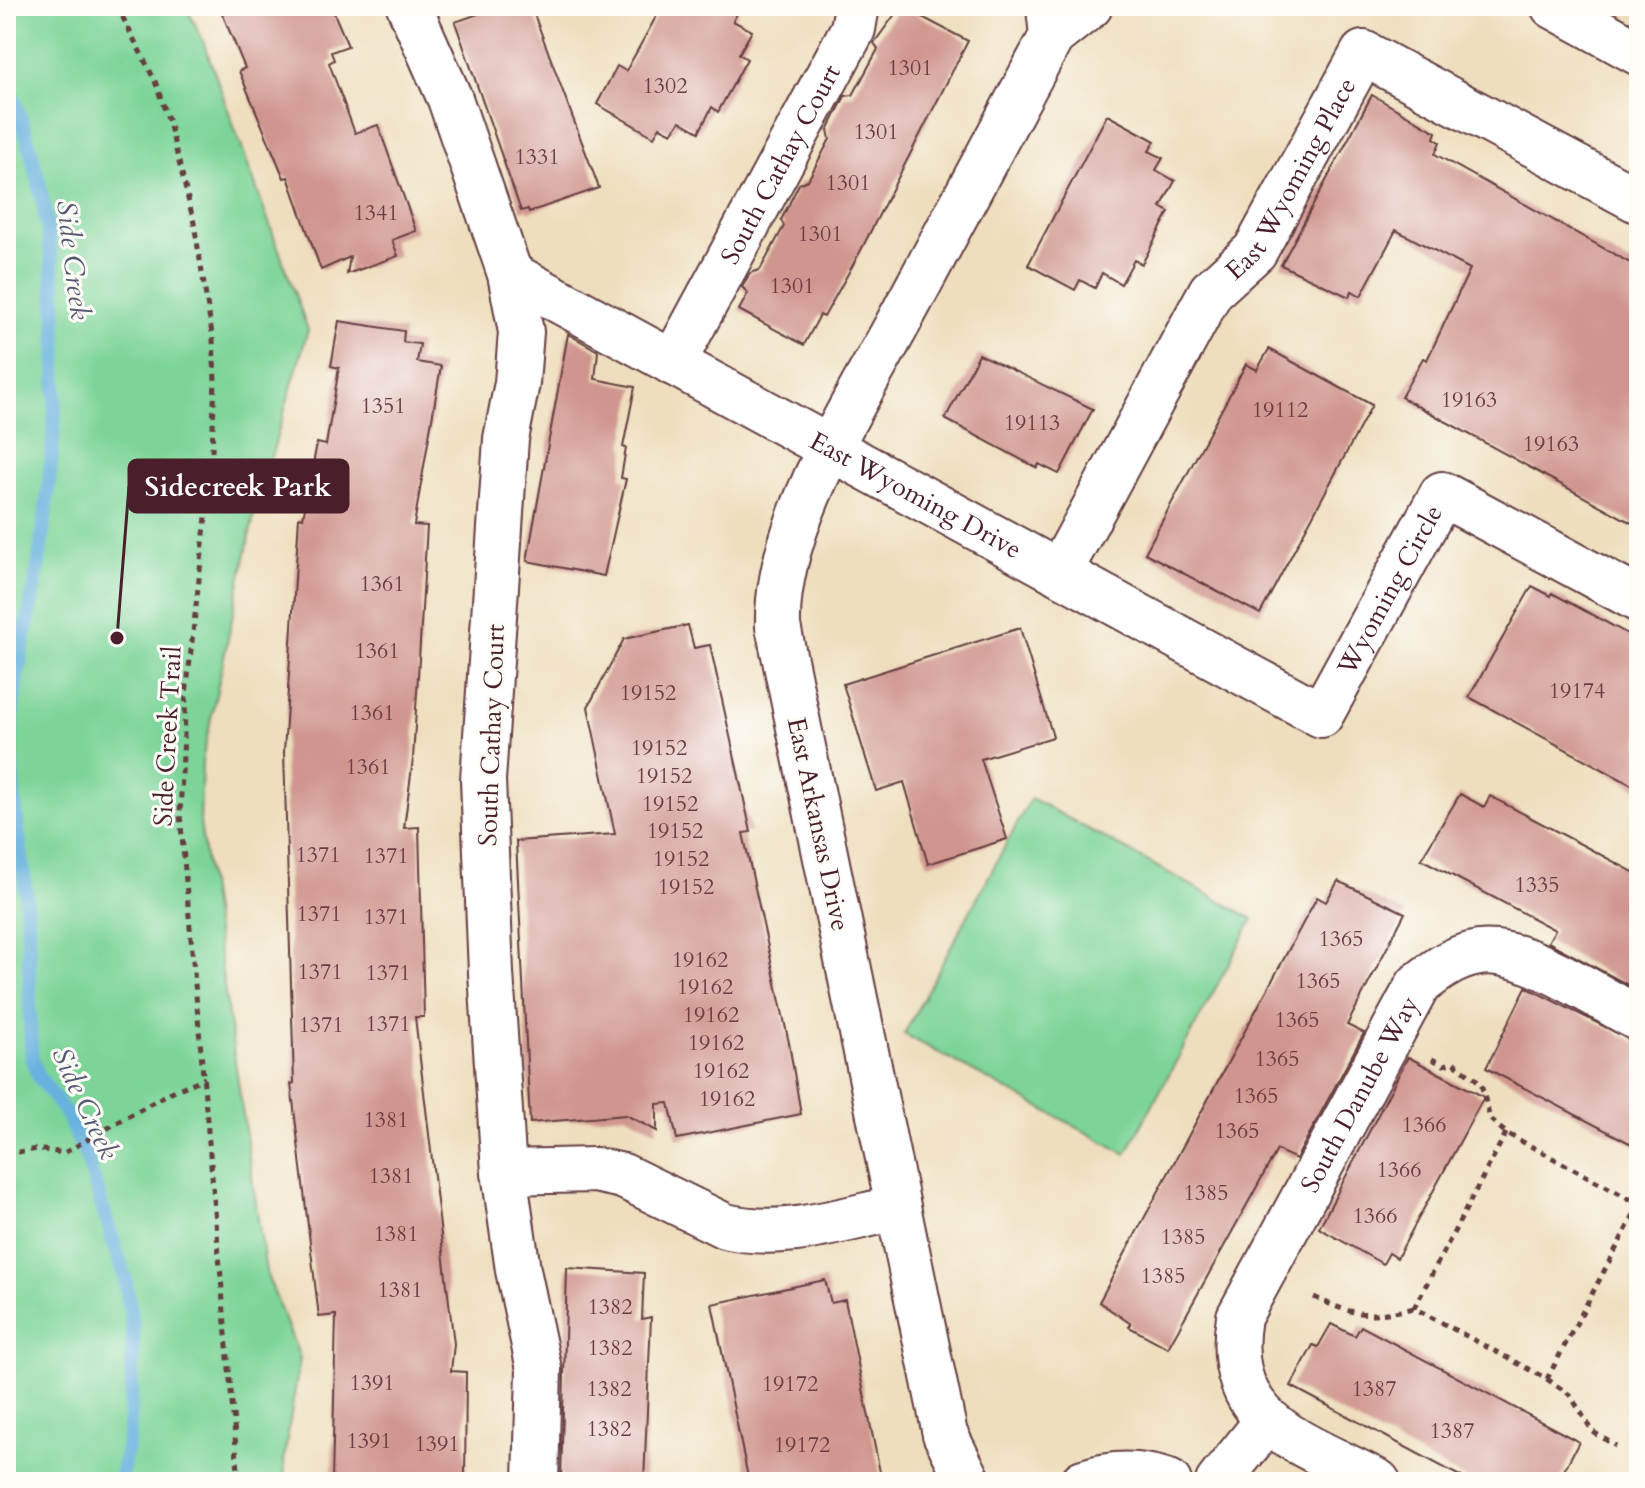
<svg xmlns="http://www.w3.org/2000/svg" width="1645" height="1488" font-family="Cardo,serif">
	<rect width="100%" height="100%" fill="#fdfcf7"/>
	<filter id="ink" filterUnits="userSpaceOnUse"><feTurbulence type="fractalNoise" baseFrequency=".0125" numOctaves="2"/><feDisplacementMap in="SourceGraphic" scale="16" xChannelSelector="R" yChannelSelector="G"/><feConvolveMatrix kernelMatrix="1 2 1 2 8 2 1 2 1" color-interpolation-filters="sRGB"/></filter>
	<filter id="wash" filterUnits="userSpaceOnUse"><feTurbulence type="fractalNoise" baseFrequency=".006" numOctaves="4" result="noise"/><feDisplacementMap in="SourceGraphic" scale="32" xChannelSelector="R" yChannelSelector="G"/><feGaussianBlur stdDeviation="1.8" result="paint"/><feColorMatrix in="noise" values="0 0 0 0 0 0 0 0 0 0 0 0 0 0 0 0 0 1.4 0 .05"/><feComposite in="paint" operator="in"/></filter>
	<g filter="url(#wash)">
		<rect width="100%" height="100%" fill="#eedebd"/>
		<g fill="#7cd498" stroke="#637a62" stroke-width="2">
			<path d="M6 6H186L203 41 308 330 254 515 202 761 200 823 266 1272 300 1358 284 1458 285 1482H6Z"/>
			<path d="M1031 798 1253 919 1126 1154 904 1034Z"/>
		</g>
		<g fill="none" stroke-linecap="round" stroke-linejoin="round">
			<path stroke="#66b1de" stroke-width="14" d="M6 79C71 235 63 398 39 561 30 622 10 685 11 747 11 797 22 847 26 897 31 952 28 1006 32 1060L39 1077 66 1114 86 1156 125 1278 133 1326 132 1381 129 1437 120 1482"/>
		</g>
		<g id="blocks">
			<g fill="#d0958f">
				<path d="M219 6H331L348 46 331 52 334 60 329 63 355 133 378 125 416 231 392 240 398 256 347 274 350 257 321 270 288 177 284 178 239 71 245 68Z"/>
				<path d="M501 6H531L599 188 529 212 528 209 521 211 455 22Z"/>
				<path d="M662 6H741L733 21 752 31 739 54 747 59 718 112 712 107 699 132 680 121 672 133 660 127 654 137 597 104 617 66 626 71Z"/>
				<path d="M901 6 968 41 860 252 824 317 820 315 804 345 739 310 748 293 742 287 750 273 760 270 784 226 781 220 799 184 808 180 830 139 828 130 845 96 853 95 878 49 874 43Z"/>
				<path d="M1372 95 1436 132 1434 138 1440 142 1435 154 1639 268V527L1401 397 1423 358 1427 360 1470 269 1396 230 1361 296 1352 291 1349 297 1281 265Z"/>
				<path d="M1107 115 1155 141 1149 151 1163 158 1156 170 1175 181 1161 207 1169 212 1142 264 1134 260 1121 284 1102 273 1095 288 1080 280 1075 290 1028 265Z"/>
				<path d="M339 321 404 331 403 342 420 344 417 362 441 366 414 525 427 526 413 759 404 828 419 827 424 1017H415L454 1344 451 1371 466 1372 465 1482H332L336 1315 319 1317 291 1084 294 1083 284 752 299 517 303 518 317 443 326 445 339 368 331 366Z"/>
				<path d="M568 334 598 351 595 379 635 387 623 447 626 448 621 478 626 479 604 576 527 561Z"/>
				<path d="M1269 349 1372 405 1260 614 1145 553 1246 364 1257 370Z"/>
				<path d="M979 354 1093 409 1059 474 1039 464 1037 468 945 419Z"/>
				<path d="M1532 586 1551 596 1552 593 1639 640V789L1469 697Z"/>
				<path d="M688 625 694 648 710 645 751 832 743 833 789 1043 801 1114 677 1139 669 1103 657 1104V1131L626 1115 530 1123 516 841 615 834 588 707 624 639Z"/>
				<path d="M1020 628 1053 737 981 759 1007 839 928 864 904 782 876 791 843 684Z"/>
				<path d="M1460 794 1484 807 1490 796 1639 875V991L1548 942 1555 930 1421 859Z"/>
				<path d="M1338 881 1405 913 1347 1025 1364 1033 1296 1159 1277 1150 1168 1348 1129 1327 1131 1324 1099 1302 1317 897 1326 902Z"/>
				<path d="M1526 987 1639 1044V1148L1486 1068Z"/>
				<path d="M1408 1057 1484 1097 1397 1258 1389 1253 1383 1264 1319 1228Z"/>
				<path d="M567 1268 644 1273 642 1319 651 1317 644 1482H561Z"/>
				<path d="M825 1280 831 1303 845 1300 882 1482H749L712 1304Z"/>
				<path d="M1331 1324 1355 1336 1361 1326 1579 1442 1558 1482H1471L1291 1386 1313 1345 1318 1347Z"/>
			</g>
		</g>
	</g>
	<g filter="url(#ink)">
		<use href="#blocks" fill-opacity="0" stroke="#633c41" stroke-width="2"/>
		<g fill="none" stroke-linecap="round" stroke-linejoin="round">
			<defs>
				<g id="minor">
					<path d="M409 6 450 99 510 274 521 332 517 383 506 439 483 780 491 973 504 1172 518 1270 539 1369 536 1482"/>
					<path d="M1553 6 1639 53"/>
					<path d="M1049 8 1052 36 1090 6"/>
					<path id="s1" d="M510 274 1321 715 1442 494 1639 600"/>
					<path id="s2" d="M673 363 853 29 857 6"/>
					<path id="s3" d="M1059 573 1211 291 1255 251 1363 53 1639 201"/>
					<path d="M504 1172 595 1170 623 1176 725 1226C784 1240 840 1220 897 1208"/>
					<path d="M969 1482 945 1434 778 626C775 524 856 403 903 314 953 221 1002 128 1052 36"/>
					<path d="M1083 1482C1113 1472 1139 1472 1169 1482"/>
					<path d="M1218 1482 1267 1421"/>
					<path id="s4" d="M1378 1482C1300 1441 1221 1423 1239 1317L1418 985C1437 970 1454 957 1479 953 1524 946 1598 998 1639 1019"/>
				</g>
			</defs>
			<use href="#minor" stroke="#633c41" stroke-width="48"/>
			<g stroke="#633c41" stroke-width="5" stroke-dasharray="6 6" stroke-linecap="butt">
				<path d="M117 6 155 81 169 122 194 223 213 340 215 381 211 472 186 695 180 814 239 1482"/>
				<path d="M1432 1059 1444 1065 1453 1062 1481 1083 1490 1119 1506 1133 1639 1204"/>
				<path d="M1506 1133 1414 1308 1547 1379 1639 1205"/>
				<path d="M6 1154 37 1149 64 1153 171 1092 205 1078"/>
				<path d="M1314 1297C1354 1316 1371 1318 1414 1308"/>
				<path d="M1547 1379 1570 1395 1593 1432 1616 1446"/>
			</g>
			<use href="#minor" stroke="#fff" stroke-width="44"/>
		</g>
	</g>
	<g text-anchor="middle" stroke-width="6" stroke-linejoin="round" paint-order="stroke">
		<g font-size="22" fill="#6c3c44">
			<text x="910" y="75">1301</text>
			<text x="665" y="93">1302</text>
			<text x="876" y="139">1301</text>
			<text x="537" y="164">1331</text>
			<text x="848" y="190">1301</text>
			<text x="376" y="220">1341</text>
			<text x="820" y="241">1301</text>
			<text x="792" y="293">1301</text>
			<text x="1469" y="407">19163</text>
			<text x="383" y="413">1351</text>
			<text x="1280" y="417">19112</text>
			<text x="1032" y="430">19113</text>
			<text x="1551" y="451">19163</text>
			<text x="382" y="591">1361</text>
			<text x="377" y="658">1361</text>
			<text x="1577" y="698">19174</text>
			<text x="648" y="700">19152</text>
			<text x="372" y="720">1361</text>
			<text x="659" y="755">19152</text>
			<text x="368" y="774">1361</text>
			<text x="664" y="783">19152</text>
			<text x="670" y="811">19152</text>
			<text x="675" y="838">19152</text>
			<text x="318" y="862">1371</text>
			<text x="386" y="863">1371</text>
			<text x="681" y="866">19152</text>
			<text x="1537" y="892">1335</text>
			<text x="686" y="894">19152</text>
			<text x="319" y="921">1371</text>
			<text x="386" y="924">1371</text>
			<text x="1341" y="946">1365</text>
			<text x="700" y="967">19162</text>
			<text x="320" y="979">1371</text>
			<text x="388" y="980">1371</text>
			<text x="1318" y="988">1365</text>
			<text x="705" y="994">19162</text>
			<text x="711" y="1022">19162</text>
			<text x="1297" y="1027">1365</text>
			<text x="388" y="1031">1371</text>
			<text x="321" y="1032">1371</text>
			<text x="716" y="1050">19162</text>
			<text x="1277" y="1066">1365</text>
			<text x="721" y="1078">19162</text>
			<text x="1256" y="1103">1365</text>
			<text x="727" y="1106">19162</text>
			<text x="386" y="1127">1381</text>
			<text x="1424" y="1132">1366</text>
			<text x="1237" y="1138">1365</text>
			<text x="1399" y="1177">1366</text>
			<text x="391" y="1183">1381</text>
			<text x="1206" y="1200">1385</text>
			<text x="1375" y="1223">1366</text>
			<text x="396" y="1241">1381</text>
			<text x="1183" y="1244">1385</text>
			<text x="1163" y="1283">1385</text>
			<text x="400" y="1297">1381</text>
			<text x="610" y="1314">1382</text>
			<text x="610" y="1355">1382</text>
			<text x="372" y="1390">1391</text>
			<text x="790" y="1391">19172</text>
			<text x="609" y="1396">1382</text>
			<text x="1374" y="1396">1387</text>
			<text x="609" y="1436">1382</text>
			<text x="1452" y="1438">1387</text>
			<text x="369" y="1448">1391</text>
			<text x="437" y="1451">1391</text>
			<text x="802" y="1452">19172</text>
		</g>
		<g font-size="26" fill="#4a1f2b" stroke="#fdfcf7">
			<text dy="9" stroke="none"><textPath href="#s2" startOffset="226">South Cathay Court</textPath></text>
			<text dy="9" stroke="none"><textPath href="#s3" startOffset="460">East Wyoming Place</textPath></text>
			<text dy="9" stroke="none"><textPath href="#s1" startOffset="462">East Wyoming Drive</textPath></text>
			<text dy="9" stroke="none"><textPath href="#s1" startOffset="1066">Wyoming Circle</textPath></text>
			<text transform="translate(491 735) rotate(-88)" y="9">South Cathay Court</text>
			<text transform="translate(167 736) rotate(-87)" y="9">Side Creek Trail</text>
			<text transform="translate(819 824) rotate(78)" y="9">East Arkansas Drive</text>
			<text dy="9" stroke="none"><textPath href="#s4" startOffset="492">South Danube Way</textPath></text>
		</g>
		<g font-size="28" font-style="italic" fill="#555973" stroke="#fdfcf7">
			<text transform="translate(74 260) rotate(83)" y="10">Side Creek</text>
			<text transform="translate(86 1103) rotate(65)" y="10">Side Creek</text>
		</g>
	</g>
	<path fill="none" stroke="#4a1f2b" stroke-width="3" d="M117 638L129 486"/>
	<circle fill="#4a1f2b" stroke="#fdfcf7" stroke-width="3" cx="117" cy="638" r="8"/>
	<rect fill="#4a1f2b" stroke="#4a1f2b" stroke-width="3" x="129" y="460" width="219" height="52" rx="8"/>
	<g font-size="28" text-anchor="middle" font-weight="bold" fill="#fff">
		<text x="238" y="496">Sidecreek Park</text>
	</g>
	<rect width="1645" height="1488" fill="none" stroke="#fdfcf7" stroke-width="32"/>
</svg>
